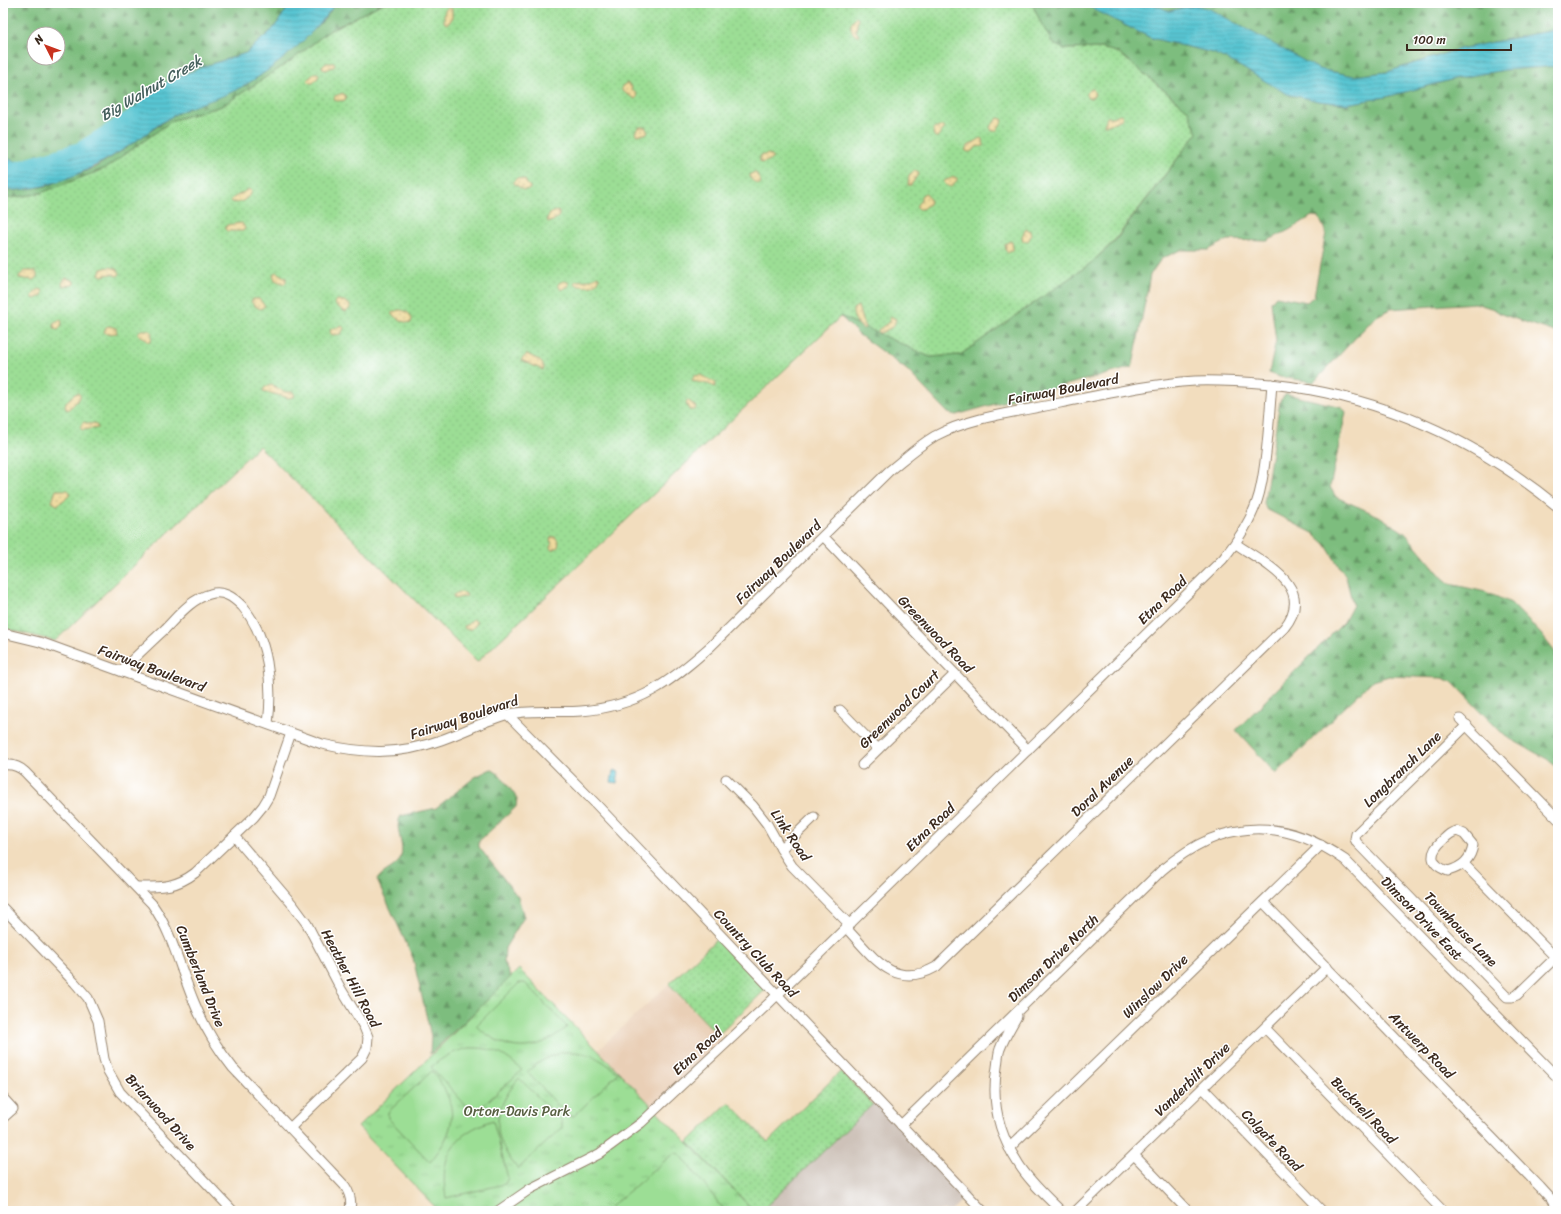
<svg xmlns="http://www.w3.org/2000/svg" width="1561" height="1214" font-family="Sriracha,sans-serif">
	<defs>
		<pattern id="grass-dots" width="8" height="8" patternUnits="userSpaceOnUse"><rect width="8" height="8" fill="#9cde95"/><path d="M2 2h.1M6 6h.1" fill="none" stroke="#87bf80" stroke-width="1.8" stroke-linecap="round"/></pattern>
		<pattern id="forest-firs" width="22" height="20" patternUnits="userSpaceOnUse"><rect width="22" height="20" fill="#7dbd7e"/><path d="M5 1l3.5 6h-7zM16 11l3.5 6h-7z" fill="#689a67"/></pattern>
		<pattern id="sand-dots" width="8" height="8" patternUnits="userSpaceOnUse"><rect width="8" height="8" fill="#eeda9e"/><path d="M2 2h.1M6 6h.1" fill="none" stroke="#cdbb88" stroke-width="1.8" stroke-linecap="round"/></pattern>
		<pattern id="park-tufts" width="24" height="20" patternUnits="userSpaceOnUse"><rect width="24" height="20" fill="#9cde95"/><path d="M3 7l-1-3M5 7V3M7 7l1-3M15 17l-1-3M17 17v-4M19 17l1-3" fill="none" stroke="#87bf80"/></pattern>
		<pattern id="water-rules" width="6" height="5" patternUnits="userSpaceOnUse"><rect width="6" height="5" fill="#59c5d2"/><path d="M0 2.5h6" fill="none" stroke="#4ea9b4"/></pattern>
	</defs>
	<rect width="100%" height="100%" fill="#fff"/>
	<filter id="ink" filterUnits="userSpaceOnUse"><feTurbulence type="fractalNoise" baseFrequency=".025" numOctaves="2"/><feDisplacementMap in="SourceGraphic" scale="8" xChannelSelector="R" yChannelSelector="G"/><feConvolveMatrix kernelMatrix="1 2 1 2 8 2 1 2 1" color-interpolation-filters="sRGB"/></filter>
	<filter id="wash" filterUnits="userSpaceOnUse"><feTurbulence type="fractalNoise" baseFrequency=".012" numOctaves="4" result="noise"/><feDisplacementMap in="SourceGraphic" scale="16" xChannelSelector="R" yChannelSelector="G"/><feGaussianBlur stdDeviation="0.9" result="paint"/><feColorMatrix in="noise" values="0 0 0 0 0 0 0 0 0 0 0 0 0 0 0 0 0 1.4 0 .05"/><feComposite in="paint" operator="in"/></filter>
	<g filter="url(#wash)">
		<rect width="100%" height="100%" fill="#f2ddbe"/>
		<path fill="#e9cfb6" d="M669 984 725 1044 656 1110 598 1050Z"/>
		<path fill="#cec2b9" d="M878 1099 968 1194 951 1211H761Z"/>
		<g fill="url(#grass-dots)" stroke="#6c845a">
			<path d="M383 3H1032L1041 23 1064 49 1102 48 1119 53 1188 110 1197 133 1114 241 1091 263 960 355 930 357 840 317 477 662 259 446 55 641 3 628V199L38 194 106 168 173 120 222 106 292 60 329 31Z"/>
			<path d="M718 938 766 989 718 1035 669 984Z"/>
			<path d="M841 1071 873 1104 761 1211H754L688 1142 729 1102 768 1142Z"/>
		</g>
		<g fill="url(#forest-firs)" stroke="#5c744e" fill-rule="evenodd">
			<path d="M3 3H291L273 29 246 53 208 65 171 79 145 96 117 126 93 145 72 157 21 163 3 157ZM34 34H58V58H34Z"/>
			<path d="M336 3H383L329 31 292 60 222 106 173 120 106 168 38 194 3 199V190L10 191 47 186 94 168 126 148 174 115 263 73 298 45 323 21Z"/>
			<path d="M1032 3H1087L1096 11 1151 38 1213 53 1318 101 1347 104 1386 97 1458 78 1505 70 1558 66V333L1501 314 1494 309 1475 303 1390 309 1375 317 1314 382 1280 377 1269 373 1276 341 1271 302 1276 296 1307 302 1314 296 1326 233 1319 217 1312 216 1289 230 1267 241 1228 240 1208 250H1180L1161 259 1150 275 1134 360 1132 367 1119 371 1016 398 956 415 948 413 907 370 858 334 840 316 930 357 960 355 1091 263 1115 241 1197 133 1188 110 1119 53 1102 48 1064 49 1053 44 1041 23Z"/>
			<path d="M1151 3H1558V29L1459 49 1387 72 1354 76 1319 69 1196 5 1169 11Z"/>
			<path d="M1286 394 1342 407 1346 412 1330 487 1336 497 1379 516 1405 533 1442 577 1450 584 1486 592 1511 603 1541 634 1558 656V768L1547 759 1505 736 1452 682 1442 678 1389 676 1372 681 1276 774 1236 730 1344 622 1353 605 1346 577 1325 544 1313 533 1266 509 1264 503 1280 401Z"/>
			<path d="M491 769 500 775 517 798 516 807 479 841V847L518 897 524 917 505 948 504 963 511 978 430 1054 431 1036 413 958 377 880C383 870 398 868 401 856 405 843 393 828 401 816L436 808 475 777Z"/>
		</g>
		<g fill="url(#sand-dots)" stroke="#94825e">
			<path d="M449 7 452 9V17L450 22 446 24 444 22C445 17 442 10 449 7Z"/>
			<path d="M856 17 858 19 856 31 859 35 857 36C849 33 849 22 856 17Z"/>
			<path d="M327 63H334L335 66 326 70 323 69 322 66Z"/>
			<path d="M315 73H318L319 76 313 83H310L307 80Z"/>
			<path d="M627 83 632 87 631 90 635 92 637 97 635 99 622 91V86Z"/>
			<path d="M1091 88 1093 89 1095 95 1091 98H1087V93Z"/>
			<path d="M343 93 346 97 345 100 337 101 334 99 335 96Z"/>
			<path d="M1120 114 1123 116 1122 119 1108 125H1104L1107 117H1113Z"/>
			<path d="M998 118 1002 119 1003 121 996 131H992L990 127Z"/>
			<path d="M942 126 945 128 937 137H935L933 134 934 129Z"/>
			<path d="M640 127H645L648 132 645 134 637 135 635 133 637 129Z"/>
			<path d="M981 138 983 139 984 146 976 147 973 151 968 152 965 150 968 146Z"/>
			<path d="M768 154 772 156V159L763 163 760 162V156Z"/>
			<path d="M914 171H918L919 173 911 185H908L909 175Z"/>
			<path d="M752 173H756L761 182 760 184C756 185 750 180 750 175Z"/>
			<path d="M954 177 957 178V180L951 187 948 186 945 184 944 181Z"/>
			<path d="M517 178 525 180 527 184 530 187V189L523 190 514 183V181Z"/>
			<path d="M249 189 252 192C248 198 240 205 232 202L231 200 233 198Z"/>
			<path d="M925 193 927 194 930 200 929 204 922 209H919L916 206 921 200V196Z"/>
			<path d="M557 211 559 212V216L553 221 548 222 547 218 551 213Z"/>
			<path d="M242 223 245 228 243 231H227L225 229 227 225Z"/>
			<path d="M1026 229 1030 231 1031 236 1028 241H1023L1022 236Z"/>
			<path d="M1010 241 1012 242 1013 249 1008 253 1006 251 1005 244Z"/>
			<path d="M110 267 117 269 120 273 119 275 117 276 111 274 102 276 99 274 101 269Z"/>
			<path d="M25 271H35L37 274V277L33 280 19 278V276Z"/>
			<path d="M276 272 286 278V282L284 284 275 280 273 274Z"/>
			<path d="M598 276 600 278C596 288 588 287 579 286L574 283 576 281 589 280Z"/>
			<path d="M66 278 74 281V285L63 286 62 283Z"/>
			<path d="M564 281 568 282 569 286 561 290 558 285 559 283Z"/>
			<path d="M40 289 43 291 42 296 34 299 32 297 36 291Z"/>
			<path d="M253 299H259L265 306 260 309 255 306 251 302Z"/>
			<path d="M337 300 344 301 350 305V308L346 312 344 311 334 304Z"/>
			<path d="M858 306 862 320 865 327 864 329C857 325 852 316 853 309Z"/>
			<path d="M399 310C405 310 410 313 412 319L411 323 401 321 391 314 393 312Z"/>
			<path d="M890 316 896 319 894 326 883 332 879 333 878 330 889 322Z"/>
			<path d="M59 320 62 321 61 327 58 330 55 329 53 323Z"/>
			<path d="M109 326 116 328 117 333 107 334 104 332 106 327Z"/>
			<path d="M342 326 344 328 341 334 333 335 330 333 331 329Z"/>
			<path d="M141 330H148L152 332 151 342 147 341 145 338 139 335 138 333Z"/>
			<path d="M527 354C534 358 541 359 544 367L543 370 521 360Z"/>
			<path d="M700 375 716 383 715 387 708 384 692 381 694 376Z"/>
			<path d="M272 385 285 392H293L295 396 289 398 263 391 265 387Z"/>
			<path d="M78 393 80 395V398C77 401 70 409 67 410L65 406 66 402 75 394Z"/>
			<path d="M688 400 696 407 695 410H689L686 403Z"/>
			<path d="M83 422 90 424 95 423 98 428 82 430 80 427Z"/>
			<path d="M56 490H68L70 492 69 496 57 505 52 502Z"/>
			<path d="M552 537H555L559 542 558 547 553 550 551 548 552 544 550 539Z"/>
			<path d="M459 592 465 593 467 596 454 599 453 595Z"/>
			<path d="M473 619 477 622C475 628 471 630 465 629L464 626 468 624Z"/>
		</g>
		<path fill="url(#park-tufts)" stroke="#6c845a" d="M519 969 754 1211H439L358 1127Z"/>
		<g fill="#9cde95" stroke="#6c845a">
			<path d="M519 983H525L567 1027C533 1055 508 1053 476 1026Z"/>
			<path d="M469 1048C493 1047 504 1054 522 1070L477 1111H471L431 1067C443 1057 454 1051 469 1048Z"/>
			<path d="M564 1052C588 1051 600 1058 618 1073L574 1116H568L527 1072C538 1062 549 1056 564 1052Z"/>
			<path d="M432 1071C460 1105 457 1130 430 1162L388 1118V1112Z"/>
			<path d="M519 1078 562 1121V1128L518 1169C490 1136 492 1111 519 1078Z"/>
			<path d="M493 1120 508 1178 505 1184 446 1198C439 1155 453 1134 493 1120Z"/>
			<path d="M674 1153 680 1154 725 1211H610L608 1209Z"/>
		</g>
		<g fill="url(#water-rules)" stroke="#4a7878">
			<path d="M291 3H336C311 38 274 70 236 90 217 100 194 104 174 115 158 124 143 137 127 147 92 170 45 193 3 190V157L21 163 72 157 93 145 117 126 145 96 171 79 208 65 246 53 273 29Z"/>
			<path d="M1087 3H1151L1169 11 1196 5 1210 9 1319 69 1354 76 1387 72 1459 49 1558 29V66L1505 70 1458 78 1386 97 1347 104 1318 101 1287 94 1234 63 1213 53 1151 38 1096 11Z"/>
			<path d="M615 770 619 772 617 783 611 782 613 771Z"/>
		</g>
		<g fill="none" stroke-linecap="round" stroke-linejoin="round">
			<path stroke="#59c5d2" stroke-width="12" d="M3 168 8 170 80 148 134 114"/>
		</g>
	</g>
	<g filter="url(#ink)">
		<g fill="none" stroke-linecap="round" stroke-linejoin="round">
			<defs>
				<g id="minor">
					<path d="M824 537 1028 750"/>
					<path d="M3 633 40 642 322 744C364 754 400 755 441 740 464 732 486 720 509 714 533 709 557 713 581 711 640 706 669 683 711 646L889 471C904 459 918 446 935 436 973 416 1019 412 1060 403 1105 394 1150 384 1195 381 1221 380 1246 382 1271 384 1380 396 1474 438 1558 507"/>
					<path d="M121 671C135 657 150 643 165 629 178 616 191 599 210 594 223 590 233 597 242 606 269 637 273 685 268 724"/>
					<path d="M840 710 878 749"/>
					<path d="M508 715 596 804 983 1211"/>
					<path d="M1460 719 1558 819"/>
					<path d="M1467 725 1356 834 1355 839 1357 843 1507 997H1512L1517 995 1555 958"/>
					<path d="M3 765C12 764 19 766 25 772L152 904C173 934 180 969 194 1002 204 1027 217 1048 233 1068L345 1186C350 1194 353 1202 349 1211"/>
					<path d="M862 765 955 674"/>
					<path d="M726 779 753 806 767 824 781 849 792 866 850 925"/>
					<path d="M1457 831 1464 834 1473 845C1471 860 1462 867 1448 871 1428 864 1429 852 1444 839 1448 835 1451 832 1457 831Z"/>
					<path d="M234 836 293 905 307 924 341 989 364 1027 368 1037 367 1048 362 1058 290 1128"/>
					<path d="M781 849 814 817"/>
					<path d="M1464 864 1558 960"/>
					<path d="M137 887C161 887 175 888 195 873L254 817 263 806 269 796 291 733"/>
					<path d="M1263 902 1540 1187 1551 1199 1558 1211"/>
					<path d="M3 908 75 983 88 998 98 1021 104 1059 108 1071 120 1092 233 1211"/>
					<path d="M846 928C873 956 893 991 936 967L1284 628C1317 587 1265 564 1236 544"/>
					<path d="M1017 1016C1011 1027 1004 1038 1000 1049 998 1054 998 1061 997 1067 991 1101 999 1134 1018 1163 1029 1181 1046 1196 1061 1211"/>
					<path d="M1265 1028 1443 1211"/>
					<path d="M1203 1088 1322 1211"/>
					<path d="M3 1098 13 1109 3 1118"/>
					<path d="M901 1125 1162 870C1221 819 1281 815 1345 860L1558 1078"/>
					<path d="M1009 1148 1321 845"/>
					<path d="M1134 1155 1188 1211"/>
					<path d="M498 1211 530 1189 599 1154 641 1123 769 1003 1223 559C1240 538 1256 513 1261 486 1268 453 1269 418 1272 384"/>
					<path d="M1076 1211 1327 967"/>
				</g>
			</defs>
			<use href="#minor" stroke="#96846e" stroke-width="11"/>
			<use href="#minor" stroke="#fff" stroke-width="9"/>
		</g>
	</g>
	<g text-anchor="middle" stroke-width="3" stroke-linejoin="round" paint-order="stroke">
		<g font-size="14" fill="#3b2a1e" stroke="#fff">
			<text transform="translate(1063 389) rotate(-11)" y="5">Fairway Boulevard</text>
			<text transform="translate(778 562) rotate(-44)" y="5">Fairway Boulevard</text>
			<text transform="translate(1162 600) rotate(-44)" y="5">Etna Road</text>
			<text transform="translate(936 634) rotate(46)" y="5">Greenwood Road</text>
			<text transform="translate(152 668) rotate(20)" y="5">Fairway Boulevard</text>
			<text transform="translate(899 709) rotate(-44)" y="5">Greenwood Court</text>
			<text transform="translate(464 717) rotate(-18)" y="5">Fairway Boulevard</text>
			<text transform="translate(1402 769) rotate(-44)" y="5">Longbranch Lane</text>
			<text transform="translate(1102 786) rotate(-44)" y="5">Doral Avenue</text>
			<text transform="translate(930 827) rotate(-44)" y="5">Etna Road</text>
			<text transform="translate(791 835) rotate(56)" y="5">Link Road</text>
			<text transform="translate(1422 918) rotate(46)" y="5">Dimson Drive East</text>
			<text transform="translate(1461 929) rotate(46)" y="5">Townhouse Lane</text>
			<text transform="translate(756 953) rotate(47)" y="5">Country Club Road</text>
			<text transform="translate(1053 958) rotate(-44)" y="5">Dimson Drive North</text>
			<text transform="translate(201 976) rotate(68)" y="5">Cumberland Drive</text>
			<text transform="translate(351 978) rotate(62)" y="5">Heather Hill Road</text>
			<text transform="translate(1155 986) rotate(-44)" y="5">Winslow Drive</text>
			<text transform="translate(1422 1045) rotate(46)" y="5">Antwerp Road</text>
			<text transform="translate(697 1051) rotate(-43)" y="5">Etna Road</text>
			<text transform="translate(1192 1079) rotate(-44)" y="5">Vanderbilt Drive</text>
			<text transform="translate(1364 1110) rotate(46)" y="5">Bucknell Road</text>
			<text transform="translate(161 1112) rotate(48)" y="5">Briarwood Drive</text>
			<text transform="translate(1272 1140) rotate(46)" y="5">Colgate Road</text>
		</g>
		<g font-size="14" fill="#586042" stroke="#fff">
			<text x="517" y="1116">Orton-Davis Park</text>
		</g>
		<g font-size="15" font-style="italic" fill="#46605d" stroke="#fff">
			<text transform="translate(151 88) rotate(-30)" y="5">Big Walnut Creek</text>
		</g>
	</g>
	<rect width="1561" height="1214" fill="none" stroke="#fff" stroke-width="16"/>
	<g transform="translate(46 46) rotate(312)"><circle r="19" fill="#ffffff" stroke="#b1aaa5"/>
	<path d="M0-3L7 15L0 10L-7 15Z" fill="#c8321e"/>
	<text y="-6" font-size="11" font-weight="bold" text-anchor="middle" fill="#3b2a1e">N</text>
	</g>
	<path d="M1407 44v6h104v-6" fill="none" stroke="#3b2a1e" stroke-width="2"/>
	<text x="1413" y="44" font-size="12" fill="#3b2a1e" stroke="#ffffff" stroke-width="3" paint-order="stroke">100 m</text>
</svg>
